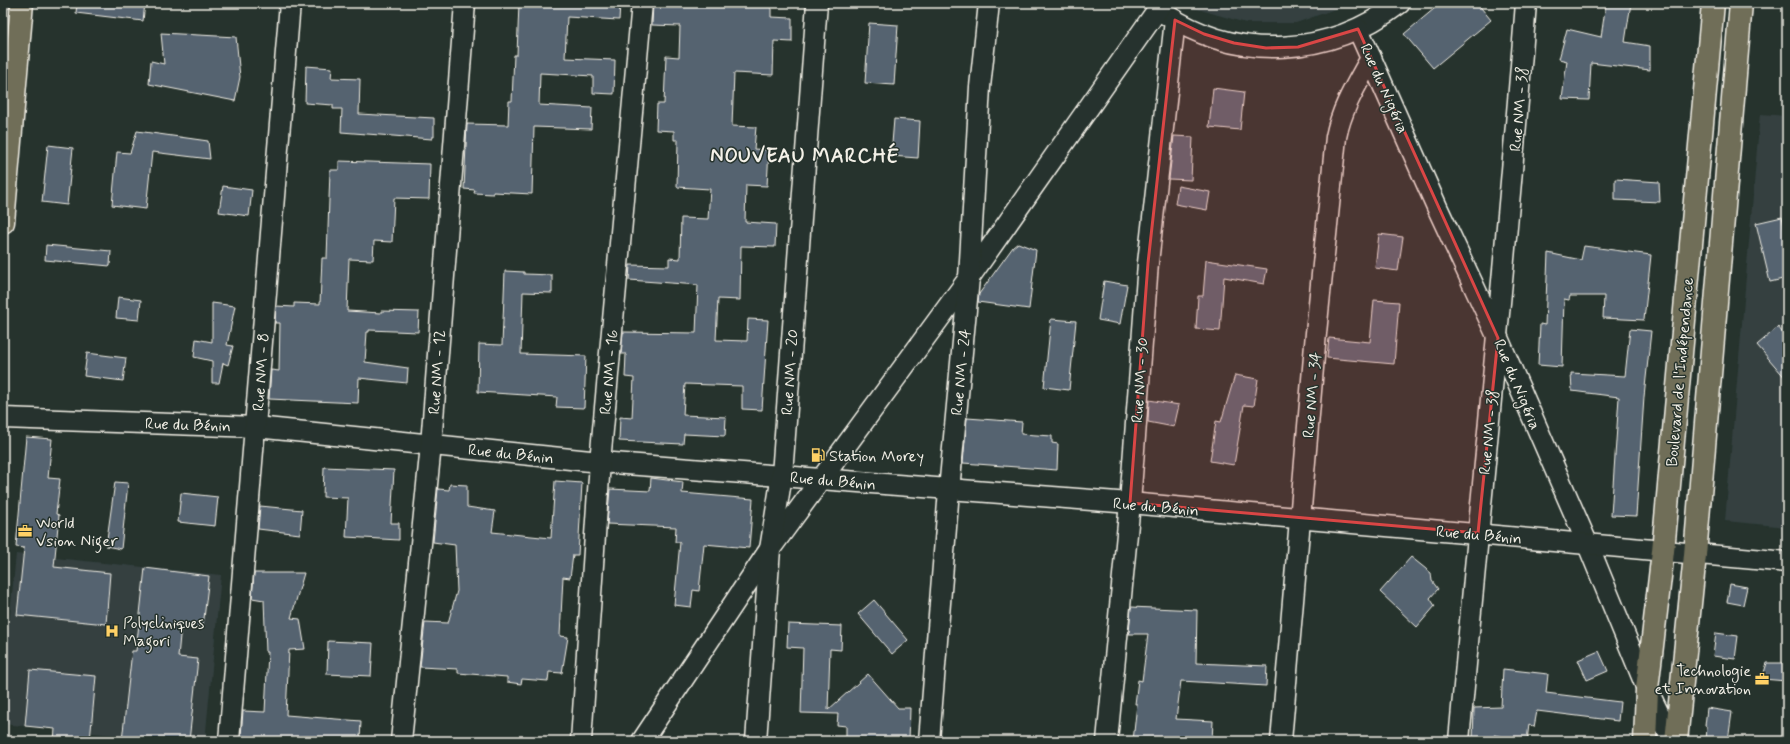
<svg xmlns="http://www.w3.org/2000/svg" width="1790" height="744" font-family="Mynerve,sans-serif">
	<rect width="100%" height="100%" fill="#26332d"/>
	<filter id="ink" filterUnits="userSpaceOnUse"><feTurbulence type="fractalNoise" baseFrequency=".025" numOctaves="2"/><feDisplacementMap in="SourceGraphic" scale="8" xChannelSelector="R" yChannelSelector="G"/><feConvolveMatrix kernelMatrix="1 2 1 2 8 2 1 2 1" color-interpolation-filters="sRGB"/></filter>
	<g filter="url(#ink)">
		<g fill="#344141">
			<path d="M1188 3H1352L1296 23H1246L1194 8Z"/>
			<path d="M1760 114 1787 116V527L1725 521Z"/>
			<path d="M16 554 221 575 205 741H173L3 724V687Z"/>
		</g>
		<g fill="#556370" stroke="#f4f1e8">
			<path d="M77 3H145L143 21 76 13Z"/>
			<path d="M519 3H620L619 20 567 17 565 58 615 60 614 94 593 93V76L540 73 539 105 592 108 591 129 534 127 532 194 493 192V194L474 193 475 190 464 189 467 124 508 125 509 101H512L514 55H517Z"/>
			<path d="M653 3 687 5V3H771V17L792 18V42L774 41 773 75 734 73 732 126 756 127 754 149 769 150 767 186 746 185 745 222 776 224 775 247 741 246 740 300 718 299 716 340 747 341 748 319 768 320 762 410 742 409V386L685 384 683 415 726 417 725 436 684 434 683 444 619 441 620 417 632 418 634 378 625 377 626 354H621L623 332 696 333 698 285 629 280 630 265 669 266V258L680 259 681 218 708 219 710 189 677 187 678 140H674V131L656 130 657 104H664L666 56 679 57 680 26 652 25Z"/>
			<path d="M1441 3H1477L1491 20 1433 68 1404 34Z"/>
			<path d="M1606 3H1631L1625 42 1650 46V70L1591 63 1589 100 1562 99 1567 61 1559 59 1567 29 1601 37Z"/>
			<path d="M869 23 898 25 894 85 865 83Z"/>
			<path d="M161 33 236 37 240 77 235 101 149 84 151 61 164 64Z"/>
			<path d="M306 66 332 68 331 78 360 79 359 114 434 118V137H432V139L341 132 342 109H333V105L305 103Z"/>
			<path d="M1213 88 1244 92 1240 130 1209 127Z"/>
			<path d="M894 119 920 121 918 158 891 156Z"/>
			<path d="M137 131 208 141 210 159 152 152 146 209 112 205 117 152 130 153Z"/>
			<path d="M1174 136 1193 137 1191 180 1169 179Z"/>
			<path d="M48 145 73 148 67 205 42 202Z"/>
			<path d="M339 161 430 164 429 199 394 198 392 242 374 241 373 260 349 259 347 311 381 313V311L419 312 418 332 369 330V332H367L365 362 408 368 407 383 359 378 358 403 269 399 271 370 279 371 280 323H275L276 306 294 307V303L320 304 322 258H327L330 170H339Z"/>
			<path d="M1615 179 1659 182 1660 202 1615 200Z"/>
			<path d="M223 186 252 190 249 216 219 212Z"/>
			<path d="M1178 186 1210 192 1207 210 1175 204Z"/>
			<path d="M1782 217 1787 241V278L1770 282 1756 223Z"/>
			<path d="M1379 234 1403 237 1398 271 1375 268Z"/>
			<path d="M1018 243 1036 250 1029 309 978 302 979 294 1013 247Z"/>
			<path d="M46 245 111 251 110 266 45 260Z"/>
			<path d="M1584 246 1651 255 1644 320 1603 318 1604 296H1570L1569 300 1564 299 1562 367 1538 365 1540 324 1545 325 1548 253 1581 260Z"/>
			<path d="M1206 260 1267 269 1264 284 1224 277 1220 331 1196 329 1198 296H1203Z"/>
			<path d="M505 271 524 272V274L552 275V293L523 292 521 354 586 356 584 408 556 407 557 397 478 392 479 344 502 345Z"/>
			<path d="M1104 281 1127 285 1120 324 1098 320Z"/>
			<path d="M118 297 141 300 139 320 116 318Z"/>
			<path d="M1374 300 1399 302 1394 364 1327 358 1329 338 1370 342Z"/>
			<path d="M212 303 235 306 227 345 233 346 228 365 223 363 219 383H212V361L194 357 196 339 212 342Z"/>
			<path d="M1051 319 1076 321 1069 390 1044 387Z"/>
			<path d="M1778 327 1787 338V380L1757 345Z"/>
			<path d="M1630 329 1651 331 1644 397 1636 516 1611 515 1619 397 1572 391 1571 373 1625 376Z"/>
			<path d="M87 353 126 358 123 381 84 376Z"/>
			<path d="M1235 375 1258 379 1254 406 1244 405 1234 465 1210 461 1216 421 1221 422Z"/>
			<path d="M1149 400 1179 405 1174 427 1148 422Z"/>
			<path d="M967 418 1022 422 1021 434 1052 436V443L1058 444 1057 470 963 463Z"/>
			<path d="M26 437 52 439 48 478 60 479 56 514 59 515 54 567 110 573 106 624 17 615 24 548 16 547Z"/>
			<path d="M324 467 394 470 391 523H399V540L346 537 348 498 323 497Z"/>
			<path d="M651 478 683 482 682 493 753 499 749 548 704 544 699 591 693 590 691 607 674 605 680 542H675L676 527 607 524 610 489 650 491Z"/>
			<path d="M555 481 582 483 578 555H573L570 578 563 577 560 636 568 637 562 673 549 672 548 681 522 679 521 684 507 682V677L458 673V669L420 667 425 622 448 623 457 591 455 545 433 542 438 489 449 490 450 484 467 485V507L495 511 492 532 551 538Z"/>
			<path d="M115 482 128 483 121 549 106 546Z"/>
			<path d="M181 493 218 497 215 526 178 522Z"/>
			<path d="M260 506 302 510 300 534 258 529Z"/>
			<path d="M1411 557 1431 573 1432 581 1438 589 1430 598 1435 606 1417 627 1380 592Z"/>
			<path d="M145 568 209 576 203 627 181 625 178 657 198 659 189 741H122L132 651H136Z"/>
			<path d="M254 573H304L291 618 300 619 305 649 289 650 286 715 361 721 360 741H272L273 738 241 736 243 711 265 712 268 652H266L264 600 252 598Z"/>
			<path d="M1730 584 1747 587 1743 605 1727 602Z"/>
			<path d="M874 600 908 640 892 654 858 614Z"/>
			<path d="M1131 607 1197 610 1196 663 1267 666 1266 686 1181 681 1176 719 1213 721 1212 741H1133L1137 704H1135L1138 680 1142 681 1148 634H1129Z"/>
			<path d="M788 624 842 626 841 650 830 649 828 710 868 674 898 708H910L909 741H846V726L837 725 838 714 801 713 803 648 787 647Z"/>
			<path d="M1716 633 1738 636 1735 659 1713 656Z"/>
			<path d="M328 641 373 643 371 676 327 674Z"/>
			<path d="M1599 651 1608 671 1587 680 1578 660Z"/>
			<path d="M1767 663H1787V681L1762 679Z"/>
			<path d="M1503 669 1548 674 1546 693 1620 702 1618 721 1537 711 1534 727 1529 724 1527 741 1494 735 1496 741H1473L1474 708 1501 707Z"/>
			<path d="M30 670 96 676 90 741H54L55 729 25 726Z"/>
			<path d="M1707 708 1732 712 1728 741H1706L1707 727 1705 726Z"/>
		</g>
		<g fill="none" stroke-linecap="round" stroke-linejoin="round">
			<defs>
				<g id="minor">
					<path d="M1165 14C1239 63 1330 56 1400 3"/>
					<path d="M1358 29 1437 207 1498 338 1588 545 1647 689 1672 741"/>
					<path d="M3 418 256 427 600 462 1130 503 1787 562"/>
					<path d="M229 741 290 3"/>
					<path d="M401 741 431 445 465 3"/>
					<path d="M581 741 600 462 642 3"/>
					<path d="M642 741 770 549 969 278 1158 9"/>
					<path d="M756 741 770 549 782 475 817 3"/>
					<path d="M929 741 949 490 969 278 980 87 989 3"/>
					<path d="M1107 741 1130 503 1148 263 1175 20"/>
					<path d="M1281 741 1316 333 1336 137C1342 107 1357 84 1371 58"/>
					<path d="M1459 741C1481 495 1507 249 1526 3"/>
				</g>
				<g id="major">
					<path d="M3 222 22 3"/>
					<path d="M1645 741 1647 689 1663 551 1713 3"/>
					<path d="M1676 741 1695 555 1741 3"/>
				</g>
			</defs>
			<use href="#minor" stroke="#f4f1e8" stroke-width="23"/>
			<use href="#major" stroke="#f4f1e8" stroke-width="25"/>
			<use href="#minor" stroke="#26332d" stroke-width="20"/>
			<use href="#major" stroke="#706e59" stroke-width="22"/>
		</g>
	</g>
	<path fill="#da4645" fill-opacity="0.2" stroke="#da4645" stroke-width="3" stroke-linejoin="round" d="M1175 20 1204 34 1234 43 1266 48 1298 47 1358 29 1498 338 1478 533 1130 503 1148 263Z"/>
	<defs>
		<symbol id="fuel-bare" viewBox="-9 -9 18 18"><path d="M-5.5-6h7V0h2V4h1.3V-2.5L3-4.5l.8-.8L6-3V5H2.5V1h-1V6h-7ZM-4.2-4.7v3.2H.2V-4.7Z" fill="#ffd166" stroke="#26332d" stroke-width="2.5" paint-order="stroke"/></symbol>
		<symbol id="office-bare" viewBox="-9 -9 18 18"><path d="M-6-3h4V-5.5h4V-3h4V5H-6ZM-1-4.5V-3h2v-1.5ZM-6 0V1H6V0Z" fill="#ffd166" stroke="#26332d" stroke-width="2.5" paint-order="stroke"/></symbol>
		<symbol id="hospital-bare" viewBox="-9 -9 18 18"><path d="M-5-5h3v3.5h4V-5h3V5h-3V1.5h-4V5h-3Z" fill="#ffd166" stroke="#26332d" stroke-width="2.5" paint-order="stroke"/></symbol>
	</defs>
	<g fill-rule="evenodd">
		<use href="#fuel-bare" x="808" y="445" width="20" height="20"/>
		<use href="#office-bare" x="15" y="521" width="20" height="20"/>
		<use href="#hospital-bare" x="102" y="621" width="20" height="20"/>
		<use href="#office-bare" x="1752" y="669" width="20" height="20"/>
	</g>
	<g text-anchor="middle" stroke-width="3" stroke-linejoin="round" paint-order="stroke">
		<g font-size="16" fill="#f4f1e8" stroke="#26332d">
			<text transform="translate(1385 88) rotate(66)" y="6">Rue du Nigéria</text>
			<text transform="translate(1518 109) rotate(-85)" y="6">Rue NM - 38</text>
			<text transform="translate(260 372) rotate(-86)" y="6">Rue NM - 8</text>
			<text transform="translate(436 372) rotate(-86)" y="6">Rue NM - 12</text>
			<text transform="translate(608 372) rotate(-85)" y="6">Rue NM - 16</text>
			<text transform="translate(789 372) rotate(-86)" y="6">Rue NM - 20</text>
			<text transform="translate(960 372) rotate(-84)" y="6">Rue NM - 24</text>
			<text transform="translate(1679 372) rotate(-85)" y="6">Boulevard de l'Indépendance</text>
			<text transform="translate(1139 380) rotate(-86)" y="6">Rue NM - 30</text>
			<text transform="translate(1518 384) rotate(67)" y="6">Rue du Nigéria</text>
			<text transform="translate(1311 395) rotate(-85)" y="6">Rue NM - 34</text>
			<text transform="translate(188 424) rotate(2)" y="6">Rue du Bénin</text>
			<text transform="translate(1488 432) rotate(-84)" y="6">Rue NM - 38</text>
			<text transform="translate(511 453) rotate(6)" y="6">Rue du Bénin</text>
			<text transform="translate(833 480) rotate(5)" y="6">Rue du Bénin</text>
			<text transform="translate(1156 506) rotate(5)" y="6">Rue du Bénin</text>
			<text transform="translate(1479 534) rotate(5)" y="6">Rue du Bénin</text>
		</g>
		<g font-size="16" fill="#f4f1e8" stroke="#26332d" text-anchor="start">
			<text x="829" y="461">Station Morey</text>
			<text x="36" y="528">World<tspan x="36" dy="18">Vsion Niger</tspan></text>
			<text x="123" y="628">Polycliniques<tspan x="123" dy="18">Magori</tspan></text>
			<text x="1751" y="676" text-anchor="end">Technologie<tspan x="1751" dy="18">et Innovation</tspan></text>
		</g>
		<g font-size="20" font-weight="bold" letter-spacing="1" fill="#f4f1e8" stroke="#26332d">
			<text x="805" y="162">NOUVEAU MARCHÉ</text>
		</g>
	</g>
	<rect width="1790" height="744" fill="none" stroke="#26332d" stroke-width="16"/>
	<rect x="8" y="8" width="1774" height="728" fill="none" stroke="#f4f1e8" stroke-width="1.5" filter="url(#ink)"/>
</svg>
